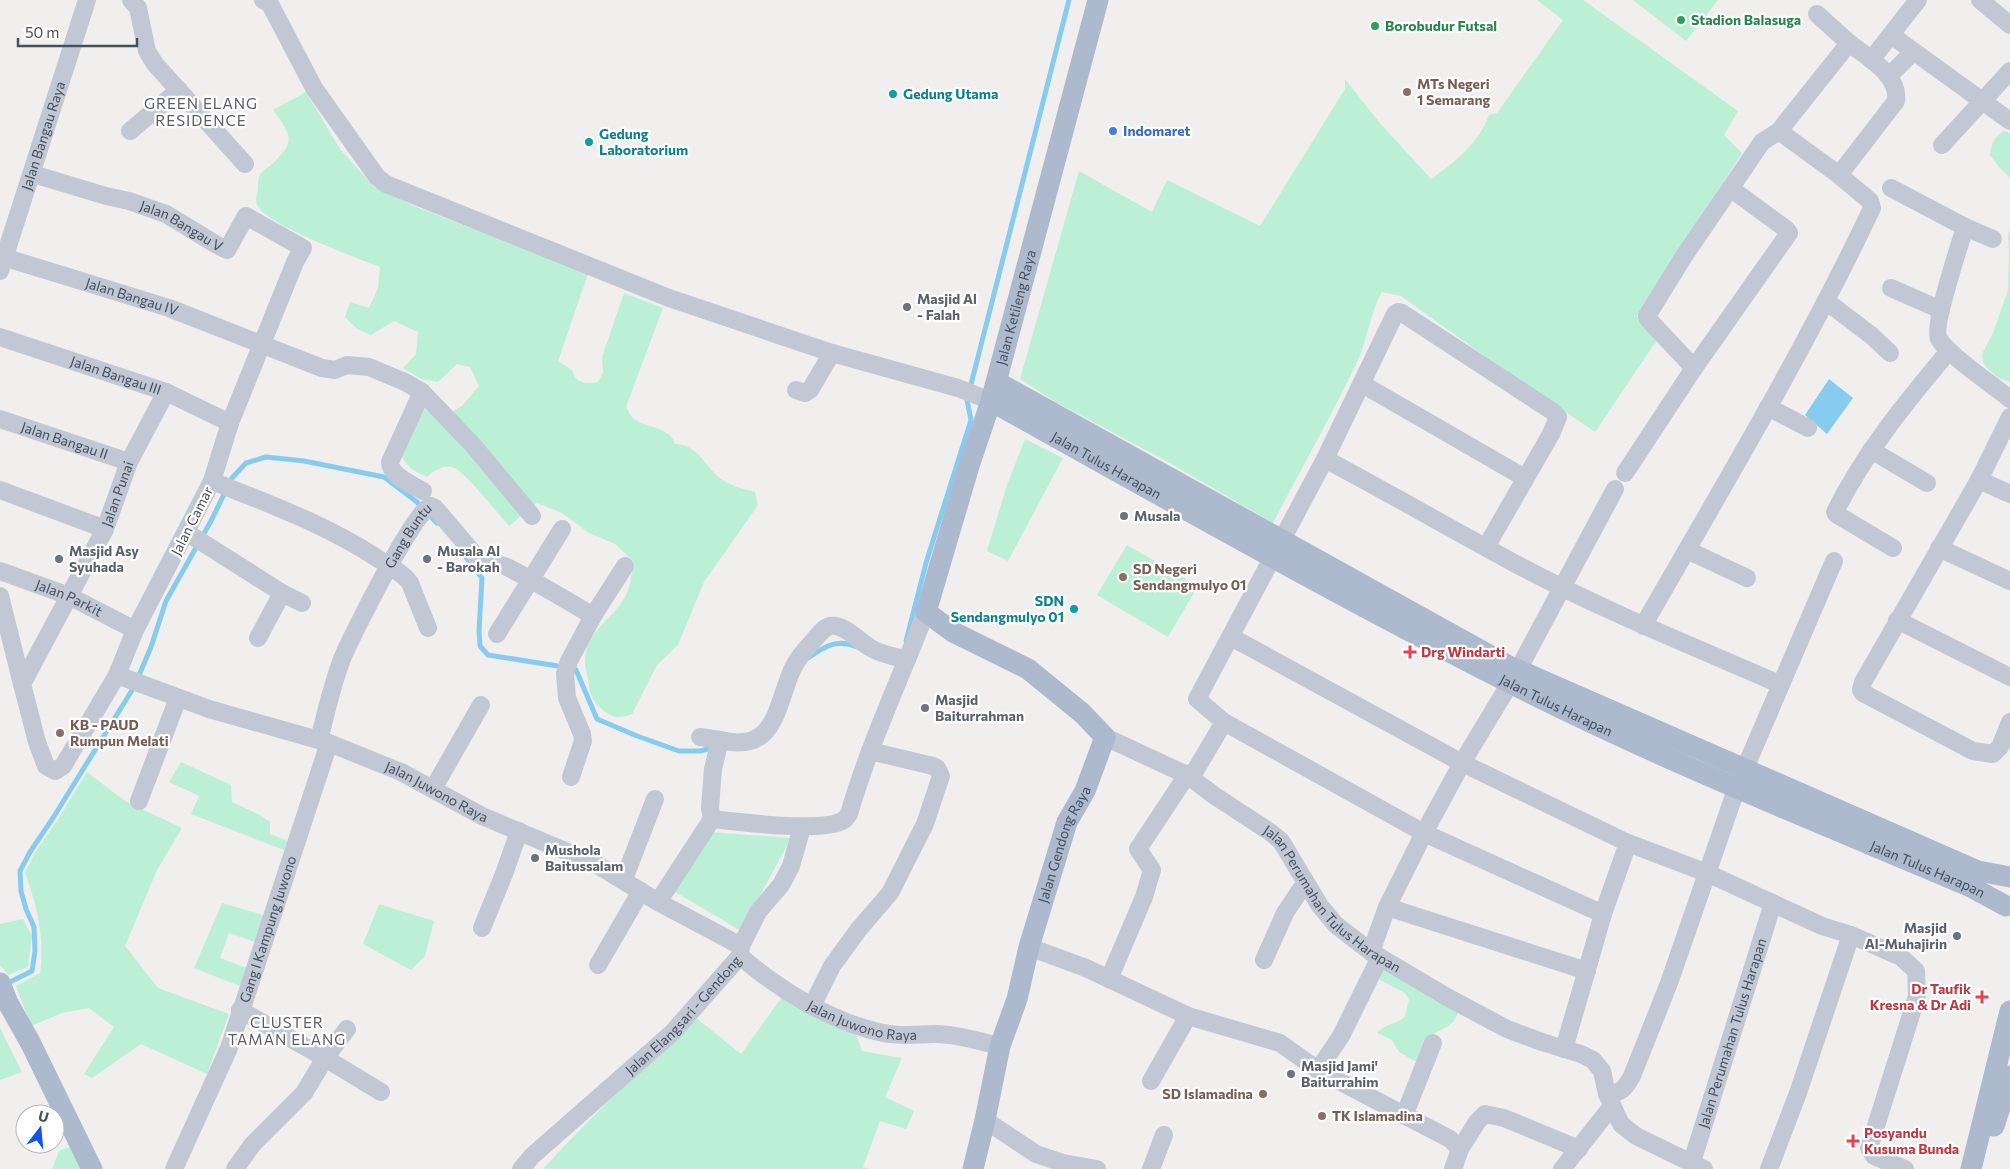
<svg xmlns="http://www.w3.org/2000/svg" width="2010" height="1169" font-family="Commissioner,sans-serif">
	<rect width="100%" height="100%" fill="#f1eeee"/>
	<g fill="#bbf0d6">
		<path d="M1537 0H1583L1738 111 1724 135 1742 153 1637 316 1657 340 1595 432 1511 375 1401 296 1382 292C1370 313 1368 338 1358 360 1332 415 1301 469 1273 523L1168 462 1054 401 1020 379 1079 171 1152 212 1167 180 1260 226 1345 89V79L1379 122 1431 179C1454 163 1479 143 1489 115L1497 113 1563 20Z"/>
		<path d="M1633 0H1718L1686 41Z"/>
		<path d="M306 92 340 149 374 187 414 206 588 274 558 361 572 370C576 384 585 384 598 382L603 372 602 357 624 293 663 308 626 407C628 410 630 415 632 417 643 429 670 425 675 444 698 444 705 467 721 479 731 486 744 489 755 492L758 505 704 582 678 645 657 665 632 714C622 718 614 719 604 711 592 702 589 693 588 678 587 673 585 668 585 663 584 635 607 623 622 602 630 591 631 576 634 562L615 544 589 533 562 513 537 503 509 526C499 515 463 469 452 467 442 465 434 471 427 477 416 472 408 468 402 457L424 409 441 418 462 406 479 386 470 367 457 364 438 382 421 379 403 368 416 354 418 332 394 321 371 335 357 329 345 317 350 302 369 308 378 288 380 267C357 258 266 225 257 205 255 200 257 194 258 189 258 185 258 178 260 174 263 171 268 167 272 164 296 141 292 136 273 110Z"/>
		<path d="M2004 131 2010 133V178L1998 166 1990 155C1991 144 1995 135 2004 131Z"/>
		<path d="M2010 226V382L1998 378 1987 368 1983 362 1982 354 1993 333 2008 290 2009 251 2008 237Z"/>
		<path d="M1025 439 1063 458 1008 561 987 551 1007 485Z"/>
		<path d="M1127 545 1198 586 1168 637 1097 595Z"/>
		<path d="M181 762 231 785 232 802 258 814 270 822V834L288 841 284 850 191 814 199 796 169 782Z"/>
		<path d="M87 772 125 801 182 828 157 870 125 946 158 988 229 1014 207 1074 141 1044 92 1078 84 1074 114 1027 89 1008 62 1013 31 1026 16 986 40 973C45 938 37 906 25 873L34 854 57 821Z"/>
		<path d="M710 832 791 838 741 931 672 890Z"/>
		<path d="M222 903 267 916 258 943 229 933 220 958 247 968 242 987 194 968Z"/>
		<path d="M379 904 434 921 425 956 411 970 363 944Z"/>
		<path d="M23 919 32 936 28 967 8 975 0 965V924Z"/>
		<path d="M1388 963 1461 1003C1456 1026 1448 1026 1429 1036L1421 1058 1415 1061 1399 1052 1392 1040 1377 1033C1386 1023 1394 1025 1405 1017L1409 999 1405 993 1380 980 1379 970Z"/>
		<path d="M782 997 856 1035 862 1051 902 1058 885 1097 914 1111 906 1129 880 1121 863 1167 869 1169H546L544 1168C592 1115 645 1067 695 1017L741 1054Z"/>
		<path d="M0 1028 22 1072 0 1080Z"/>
		<path d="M70 1147 81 1169H52L59 1151Z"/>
	</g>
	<path fill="#87ccee" d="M1829 379 1853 398 1827 434 1805 415Z"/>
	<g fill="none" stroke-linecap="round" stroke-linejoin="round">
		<g stroke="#87ccee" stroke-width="5">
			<path d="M465 556 482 578 479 631 480 646 488 655 558 666 576 670 597 719 637 736 679 751H700L715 747"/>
			<path d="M906 641 926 563 971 420 967 400 1069 0"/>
			<path d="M808 658C824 647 837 638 857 647"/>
			<path d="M6 984 32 971 35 951 34 927 26 909 21 891 20 871 30 852 53 818 134 687 151 647 166 601 211 521 232 478 246 463 266 457 304 461 384 477 417 502 437 523"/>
		</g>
		<g stroke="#c1c8d4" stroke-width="18">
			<path d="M131 0 138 8 147 51 155 64 245 164"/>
			<path d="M263 0 270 4 314 88 377 177 386 184 669 298 832 353 958 388 991 401"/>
			<path d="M1980 0 2010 25"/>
			<path d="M1817 14 1849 43"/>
			<path d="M1891 35 2010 121"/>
			<path d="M1871 60 1918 0"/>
			<path d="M1889 76 1913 52"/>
			<path d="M130 131 179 90"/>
			<path d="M1942 145 2010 71"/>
			<path id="s1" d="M33 174 106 196 129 201 166 214 217 245 227 250 246 216 303 248 295 262 230 423 212 481 135 630 117 675 69 756 63 766 55 771 46 766 37 742 22 684 105 529 129 462 166 392"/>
			<path d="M1730 188 1786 229 1789 233 1694 368 1648 319 1647 316 1684 256 1762 142 1779 131 1849 43C1866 56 1900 75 1896 101L1839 175 1779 131"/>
			<path d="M1891 188 1965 227C1960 244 1932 327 1939 339 1948 355 1994 386 2010 399"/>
			<path d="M1965 227 1993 239"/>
			<path id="s2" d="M0 256 169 308 322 368 335 370 347 365 369 367 405 382 422 392 472 444 532 516"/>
			<path id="s3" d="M0 271 87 0"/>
			<path d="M1891 288 1941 310"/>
			<path d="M1826 301 1872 336 1890 353"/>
			<path id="s4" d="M0 337 166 392 230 423"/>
			<path d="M1362 384 1525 478"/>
			<path d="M796 390 805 393 810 390 832 353"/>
			<path d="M422 392 390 462C390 476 413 485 423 491"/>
			<path d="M1768 407 1808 428"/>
			<path d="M2010 417 1979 480 1863 682 1861 690 1863 693 1973 751 1993 754 2000 747 2010 722"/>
			<path id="s5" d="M0 419 129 462"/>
			<path d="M1871 450 1927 483"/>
			<path d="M1325 459C1389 493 1451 529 1514 563 1600 609 1690 645 1779 684"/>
			<path d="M1625 473 1694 368"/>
			<path d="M1979 480 2010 494"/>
			<path d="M212 481C269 504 328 525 380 560 391 567 403 573 410 583L428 628"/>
			<path d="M0 490 105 529"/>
			<path d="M186 532 282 593 302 603"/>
			<path d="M1486 547 1551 434 1558 417 1552 411 1402 313 1398 312 1395 314 1325 459 1197 699 1224 722 1424 833 1603 914"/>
			<path d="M1893 548 1836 514 1835 512C1865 452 1906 402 1949 351"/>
			<path d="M1939 548 2010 581"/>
			<path d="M1687 550 1747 578"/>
			<path id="s6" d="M0 571 69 596 135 630"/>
			<path d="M0 596 22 684"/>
			<path d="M593 616 625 566"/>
			<path d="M1897 620 2010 677"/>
			<path d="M1643 626C1722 488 1804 352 1872 208L1870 201 1839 175"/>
			<path d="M497 634 562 529"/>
			<path d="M1231 637 1462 763 1628 843 1707 873 1822 926 1851 935 1901 957 1916 971 1917 996 1869 1148 1874 1156 1905 1169"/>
			<path d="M258 638 282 593"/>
			<path d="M907 660C895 656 882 655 871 648 859 642 845 624 831 626 824 627 818 635 814 640 804 651 795 661 790 675 775 713 773 753 720 740L713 769 710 808 712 819C738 822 825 833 844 820 846 819 847 816 849 814 869 745 900 679 926 612"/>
			<path id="s7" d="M117 675 209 709 329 743 401 772 482 816 596 864 658 902 741 946"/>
			<path d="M700 737 720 740"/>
			<path id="s8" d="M1105 737 1187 775 1215 796 1270 832 1281 841 1320 906 1336 925 1371 952 1447 997 1507 1029 1542 1042 1581 1054 1593 1060 1602 1071 1607 1094 1621 1124 1636 1136 1704 1169"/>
			<path id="s9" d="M319 740C326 713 332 685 342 659 350 639 416 507 431 506L435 508 477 557C486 563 497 563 507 567 536 582 565 599 593 616L569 661 565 674 567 698 582 734 583 741 571 777"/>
			<path d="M433 789 481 705"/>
			<path d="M139 801 178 698"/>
			<path d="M624 879 655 799"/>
			<path d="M658 902 712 819"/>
			<path d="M1387 907 1587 971"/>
			<path d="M482 928 504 874 519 831"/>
			<path d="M1029 947 1086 968 1188 1016 1280 1043 1318 1070 1450 1139 1460 1149 1453 1169"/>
			<path d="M1371 952 1387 907 1424 833 1462 763 1518 670 1615 489"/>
			<path id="s10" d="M740 956C779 990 831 1022 883 1033 902 1037 918 1034 936 1034 958 1034 980 1042 1000 1046"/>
			<path d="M1264 960 1285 913 1305 883"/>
			<path d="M598 965 641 891"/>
			<path d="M1109 979 1144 897 1152 870 1138 849 1187 775 1195 771 1224 722"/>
			<path d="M812 1006 832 966 859 929 890 893 925 824 941 776 937 768 933 766 870 751"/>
			<path d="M240 1010 325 1058 381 1092"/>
			<path d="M1564 1049 1603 914 1628 843"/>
			<path d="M1318 1070 1341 1036 1380 957"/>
			<path d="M1151 1081 1188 1016"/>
			<path d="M1607 1094C1621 1094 1626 1087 1632 1076L1669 983 1737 787 1834 561"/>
			<path d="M1404 1116 1433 1043"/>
			<path d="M985 1120 1036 1154 1063 1163 1097 1169"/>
			<path d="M1460 1149 1477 1122 1485 1114 1504 1118 1579 1149"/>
			<path id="s11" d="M1692 1162 1773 903"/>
			<path id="s12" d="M174 1169 229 1048 329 743"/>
			<path d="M235 1169 252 1145 304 1093 325 1058 347 1029"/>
			<path id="s13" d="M521 1169 532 1156 672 1033 740 956 741 946 758 912 781 885 791 866 802 827"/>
			<path d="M1151 1169 1164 1135"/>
			<path d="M1562 1169 1612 1106"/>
			<path d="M1769 1169 1798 1093 1851 935"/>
		</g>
		<g stroke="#adbace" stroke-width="21">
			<path d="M997 382 1507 665 1978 871 2010 877"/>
			<path id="s14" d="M991 401C1163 497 1333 593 1508 682 1659 759 1816 821 1971 887L2006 906"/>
			<path d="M0 983 8 1003 30 1042 92 1169"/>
			<path d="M1994 1126 2010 1076"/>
			<path id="s15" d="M973 1169 985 1120 1000 1046 1017 999 1029 947 1067 822 1085 791 1105 737 1082 713 1028 669 953 632 926 612 969 466 991 401 1098 0"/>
			<path d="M1971 1169 2010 1011"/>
		</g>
	</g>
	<g fill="#2e9e5b" stroke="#fff" stroke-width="2">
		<circle cx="1681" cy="20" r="5"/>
		<circle cx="1375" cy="26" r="5"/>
	</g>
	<g fill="#8d6e63" stroke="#fff" stroke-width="2">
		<circle cx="1407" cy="92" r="5"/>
		<circle cx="1123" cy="577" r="5"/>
		<circle cx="60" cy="733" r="5"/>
		<circle cx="1263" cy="1094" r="5"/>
		<circle cx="1322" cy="1116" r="5"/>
	</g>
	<g fill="#0f9aa8" stroke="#fff" stroke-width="2">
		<circle cx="893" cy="94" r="5"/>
		<circle cx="589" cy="142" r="5"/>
		<circle cx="1074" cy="609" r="5"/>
	</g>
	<circle fill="#3f7fe0" stroke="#fff" stroke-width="2" cx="1113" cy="131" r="5"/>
	<g fill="#6b7280" stroke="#fff" stroke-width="2">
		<circle cx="907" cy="307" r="5"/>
		<circle cx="1124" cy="516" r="5"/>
		<circle cx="59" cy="559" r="5"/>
		<circle cx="427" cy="559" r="5"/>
		<circle cx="925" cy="708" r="5"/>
		<circle cx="535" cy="858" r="5"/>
		<circle cx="1957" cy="936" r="5"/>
		<circle cx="1291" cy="1074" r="5"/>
	</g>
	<g fill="#e0444e" stroke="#fff" stroke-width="2">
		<path d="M1407.5 644.5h5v5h5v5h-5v5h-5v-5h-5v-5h5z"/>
		<path d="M1979.5 989.5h5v5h5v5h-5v5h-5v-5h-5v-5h5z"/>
		<path d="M1850.5 1133.5h5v5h5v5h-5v5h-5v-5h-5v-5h5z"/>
	</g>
	<g text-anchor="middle" stroke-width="4.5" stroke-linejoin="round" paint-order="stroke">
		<g font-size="14" font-weight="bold" fill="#27864d" stroke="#fff" text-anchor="start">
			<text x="1691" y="25">Stadion Balasuga</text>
			<text x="1385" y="31">Borobudur Futsal</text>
		</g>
		<g font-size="14" font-weight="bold" fill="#785e54" stroke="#fff" text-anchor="start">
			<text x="1417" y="89">MTs Negeri<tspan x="1417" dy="16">1 Semarang</tspan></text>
			<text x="1133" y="574">SD Negeri<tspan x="1133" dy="16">Sendangmulyo 01</tspan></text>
			<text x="70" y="730">KB - PAUD<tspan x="70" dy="16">Rumpun Melati</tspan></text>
			<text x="1253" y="1099" text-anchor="end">SD Islamadina</text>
			<text x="1332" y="1121">TK Islamadina</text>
		</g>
		<g font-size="14" font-weight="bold" fill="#0d838f" stroke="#fff" text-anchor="start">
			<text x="903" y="99">Gedung Utama</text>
			<text x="599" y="139">Gedung<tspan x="599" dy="16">Laboratorium</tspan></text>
			<text x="1064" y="606" text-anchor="end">SDN<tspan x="1064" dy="16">Sendangmulyo 01</tspan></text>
		</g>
		<g font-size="14" font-weight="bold" fill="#366cbe" stroke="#fff" text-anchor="start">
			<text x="1123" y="136">Indomaret</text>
		</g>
		<g font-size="14" fill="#464f5c" stroke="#fff">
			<text dy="5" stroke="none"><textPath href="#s3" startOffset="142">Jalan Bangau Raya</textPath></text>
			<text dy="5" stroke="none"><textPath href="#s1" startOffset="158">Jalan Bangau V</textPath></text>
			<text dy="5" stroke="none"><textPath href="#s2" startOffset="138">Jalan Bangau IV</textPath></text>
			<text dy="5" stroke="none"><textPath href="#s15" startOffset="991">Jalan Ketileng Raya</textPath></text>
			<text dy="5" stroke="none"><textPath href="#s4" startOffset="122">Jalan Bangau III</textPath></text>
			<text dy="5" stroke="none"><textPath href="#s5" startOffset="68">Jalan Bangau II</textPath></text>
			<text dy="5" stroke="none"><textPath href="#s14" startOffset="132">Jalan Tulus Harapan</textPath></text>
			<text dy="5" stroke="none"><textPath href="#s1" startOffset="1205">Jalan Punai</textPath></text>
			<text transform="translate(192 521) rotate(-63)" y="5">Jalan Camar</text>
			<text dy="5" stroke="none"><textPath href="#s9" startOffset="224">Gang Buntu</textPath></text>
			<text dy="5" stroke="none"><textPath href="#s6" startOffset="74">Jalan Parkit</textPath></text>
			<text dy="5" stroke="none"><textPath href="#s14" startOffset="642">Jalan Tulus Harapan</textPath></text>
			<text dy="5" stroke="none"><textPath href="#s7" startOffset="341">Jalan Juwono Raya</textPath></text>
			<text dy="5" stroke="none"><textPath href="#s15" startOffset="338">Jalan Gendong Raya</textPath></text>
			<text dy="5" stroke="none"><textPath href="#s14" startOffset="1048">Jalan Tulus Harapan</textPath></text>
			<text dy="5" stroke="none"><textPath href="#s8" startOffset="284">Jalan Perumahan Tulus Harapan</textPath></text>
			<text dy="5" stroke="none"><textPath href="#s12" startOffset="258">Gang I Kampung Juwono</textPath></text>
			<text dy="5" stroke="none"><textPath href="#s13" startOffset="224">Jalan Elangsari - Gendong</textPath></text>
			<text dy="5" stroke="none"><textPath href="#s10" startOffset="141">Jalan Juwono Raya</textPath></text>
			<text dy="5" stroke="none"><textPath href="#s11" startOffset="135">Jalan Perumahan Tulus Harapan</textPath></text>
		</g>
		<g font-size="14" font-weight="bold" fill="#5b616d" stroke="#fff" text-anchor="start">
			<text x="917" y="304">Masjid Al<tspan x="917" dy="16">- Falah</tspan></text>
			<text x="1134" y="521">Musala</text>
			<text x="69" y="556">Masjid Asy<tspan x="69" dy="16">Syuhada</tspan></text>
			<text x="437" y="556">Musala Al<tspan x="437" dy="16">- Barokah</tspan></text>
			<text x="935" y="705">Masjid<tspan x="935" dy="16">Baiturrahman</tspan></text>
			<text x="545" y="855">Mushola<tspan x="545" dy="16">Baitussalam</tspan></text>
			<text x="1947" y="933" text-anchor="end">Masjid<tspan x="1947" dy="16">Al-Muhajirin</tspan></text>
			<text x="1301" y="1071">Masjid Jami'<tspan x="1301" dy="16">Baiturrahim</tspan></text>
		</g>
		<g font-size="14" font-weight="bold" fill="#be3a42" stroke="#fff" text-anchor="start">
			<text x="1421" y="657">Drg Windarti</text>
			<text x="1971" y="994" text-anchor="end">Dr Taufik<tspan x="1971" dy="16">Kresna &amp; Dr Adi</tspan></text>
			<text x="1864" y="1138">Posyandu<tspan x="1864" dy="16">Kusuma Bunda</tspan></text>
		</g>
		<g font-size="15" letter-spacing="1" fill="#5b5d63" stroke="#fff">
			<text x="201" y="109">GREEN ELANG<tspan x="201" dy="17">RESIDENCE</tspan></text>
			<text x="287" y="1028">CLUSTER<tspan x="287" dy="17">TAMAN ELANG</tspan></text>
		</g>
	</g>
	<g transform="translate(40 1129) rotate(16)"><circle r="24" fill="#ffffff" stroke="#b5b9be"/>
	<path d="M0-4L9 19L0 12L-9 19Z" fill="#1455e5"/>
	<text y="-8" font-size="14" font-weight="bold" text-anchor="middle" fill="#464f5c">U</text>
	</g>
	<path d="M18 38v8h119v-8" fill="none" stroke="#464f5c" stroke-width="2.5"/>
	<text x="25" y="38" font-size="15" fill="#464f5c" stroke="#ffffff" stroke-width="4" paint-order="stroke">50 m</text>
</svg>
